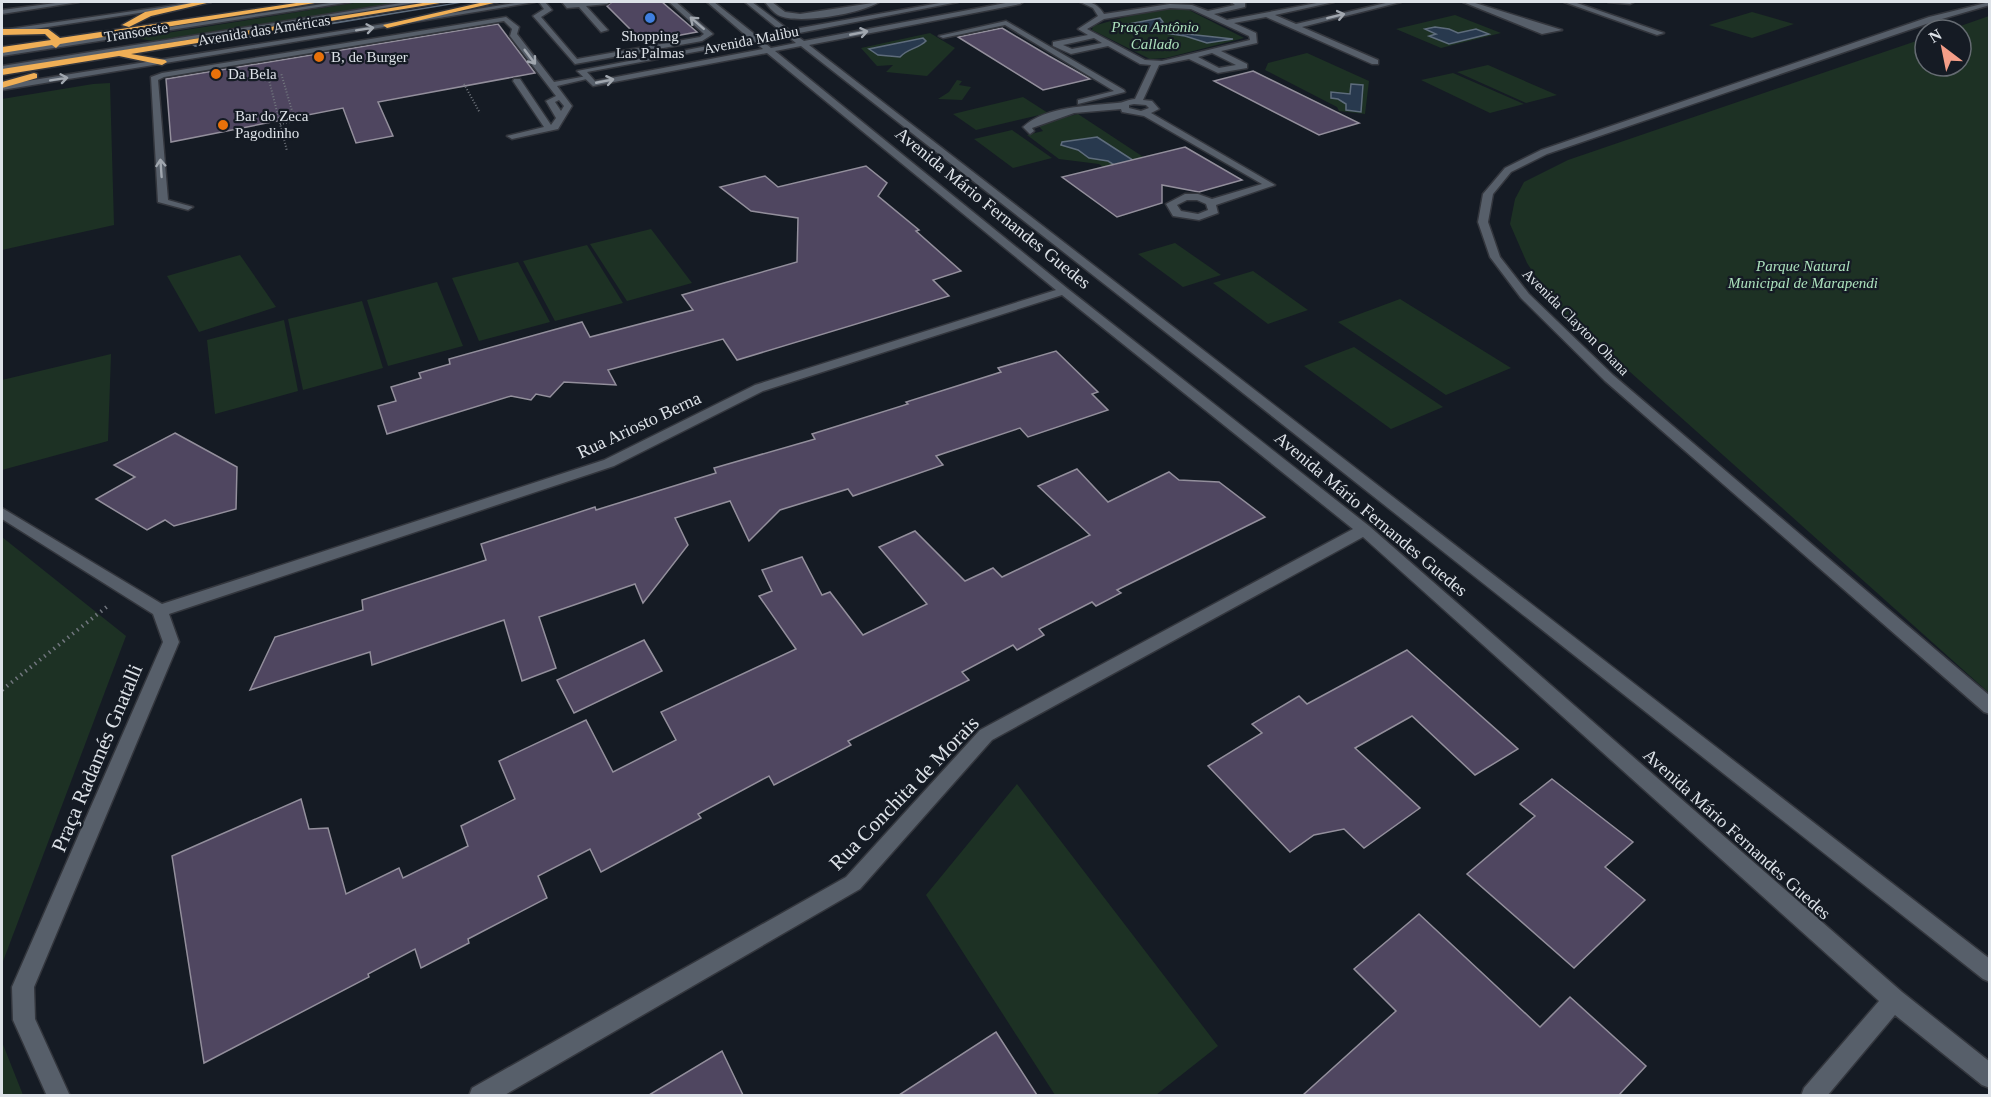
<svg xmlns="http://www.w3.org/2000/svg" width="1991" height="1097" font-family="'Times New Roman',serif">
	<rect width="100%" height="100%" fill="#151b24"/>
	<g fill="#1d3124">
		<path d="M360 2H402L153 41 135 38Z"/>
		<path d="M1170 9 1189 10 1244 38 1166 58 1150 59 1092 30 1093 26 1132 15Z"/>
		<path d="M1752 12 1794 24 1752 38 1709 25Z"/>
		<path d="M1455 15 1501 33 1441 48 1396 29Z"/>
		<path d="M1989 16H1990L1989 693 1554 304 1527 263 1510 224 1515 199 1524 182 1568 160 1925 38V66H1961V30H1949Z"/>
		<path d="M930 33 955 48 927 76 886 72 893 65 877 66 861 48Z"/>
		<path d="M1307 53 1369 81 1365 114 1339 111 1337 107 1265 70 1268 63Z"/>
		<path d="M1488 65 1557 95 1526 103 1457 72Z"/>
		<path d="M1453 73 1524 104 1490 113 1421 80Z"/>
		<path d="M957 80 962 81 959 85 971 87 962 100 938 99 949 92Z"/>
		<path d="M110 83 114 225 2 250V99L93 84Z"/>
		<path d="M1023 97 1048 113 976 130 953 114Z"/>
		<path d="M1078 114 1157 166 1119 178 1099 164 1059 159 1027 135 1043 131 1037 124Z"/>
		<path d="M1012 130 1052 158 1013 168 974 139Z"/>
		<path d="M651 229 692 283 627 301 590 244Z"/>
		<path d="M1175 243 1221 275 1183 287 1138 254Z"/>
		<path d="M587 245 623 303 555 321 523 261Z"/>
		<path d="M240 255 276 307 199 332 167 276Z"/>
		<path d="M518 262 550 322 479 341 452 278Z"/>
		<path d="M1253 271 1308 310 1268 324 1213 283Z"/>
		<path d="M437 282 463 346 388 366 367 300Z"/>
		<path d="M1400 299 1511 368 1446 395 1338 322Z"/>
		<path d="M362 301 383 368 303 390 288 319Z"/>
		<path d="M284 320 298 391 215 414 207 340Z"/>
		<path d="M1354 347 1443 407 1391 429 1304 366Z"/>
		<path d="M111 354 108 441 2 470V380Z"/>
		<path d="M2 537 126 636 2 964Z"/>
		<path d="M1017 784 1218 1046 1156 1095H1055L926 895Z"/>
		<path d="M2 1039V1042L23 1095H2Z"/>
	</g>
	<g fill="#28394e" stroke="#5e6c7c" stroke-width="1.5">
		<path d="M1160 18 1163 22 1153 27 1159 31 1233 39 1207 43 1185 36 1118 26Z"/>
		<path d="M1435 27 1449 29 1458 33 1476 29 1489 34 1449 44 1429 36 1436 34 1425 29Z"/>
		<path d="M923 38 926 41C918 49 908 48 900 57L878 55 869 49Z"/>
		<path d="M1351 84 1363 85 1361 112 1346 110V104L1338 99 1331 98V92L1350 94Z"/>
		<path d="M1097 137 1142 166 1124 171 1108 161 1089 158 1078 150 1061 145 1062 142Z"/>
	</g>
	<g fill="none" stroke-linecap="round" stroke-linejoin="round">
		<path fill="#5e6c7c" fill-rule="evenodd" d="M459 2H467L195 47 192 45Z"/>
	</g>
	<g fill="#4f4660" stroke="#938f9c" stroke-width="1.5">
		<path d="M612 2H662L697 32 643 42 607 6Z"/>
		<path d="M498 24 535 73 378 102 393 136 356 143 343 108 171 142 166 79Z"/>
		<path d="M1002 28 1049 56 1090 79 1043 90 958 37Z"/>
		<path d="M1253 71 1359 123 1319 135 1214 81Z"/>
		<path d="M1185 147 1242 180 1199 192 1162 185V203L1117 217 1062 177Z"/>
		<path d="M866 166 887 183 878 196 919 230 916 231 961 271 933 280 949 296 737 360 723 339 608 370 616 385 564 382 550 397 536 394 531 400 511 396 387 434 378 406 396 401 391 387 421 378 419 373 450 364 449 359 582 322 590 337 693 310 682 295 797 262 798 218 751 211 720 187 765 176 778 187Z"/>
		<path d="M1056 351 1098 392 1092 394 1108 410 1028 437 1020 428 936 456 943 465 853 496 848 489 780 510 749 541 730 501 675 518 688 545 643 603 635 584 539 617 556 668 522 681 504 620 372 665 370 652 250 690 275 637 363 610 362 600 486 560 481 544 595 507 596 510 716 473 714 468 815 439 812 434 908 404 906 402 1001 372 998 368Z"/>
		<path d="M175 433 237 467 236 509 174 526 165 520 147 530 96 499 135 477 114 465Z"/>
		<path d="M1077 469 1108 502 1169 472 1179 480 1219 482 1265 517 1117 590 1121 593 1096 606 1092 602 1039 629 1044 635 1017 650 1013 645 962 672 969 680 848 741 851 745 774 785 769 776 698 814 701 818 601 872 590 849 538 876 547 898 468 939 469 943 421 968 415 949 368 974 369 977 204 1063 172 856 301 799 309 829 328 828 346 894 399 868 403 878 468 846 461 826 515 799 499 761 586 720 613 772 676 740 661 712 796 649 759 596 772 591 762 570 802 557 822 595 830 592 863 635 927 604 879 547 915 531 965 581 993 568 1002 577 1090 535 1038 486Z"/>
		<path d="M644 640 662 671 574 713 557 680Z"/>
		<path d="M1407 650 1518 749 1475 775 1412 716 1355 748 1420 808 1364 848 1344 829 1314 835 1290 852 1208 766 1262 733 1252 724 1299 696 1307 704Z"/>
		<path d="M1552 779 1633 842 1605 867 1645 900 1574 968 1467 874 1535 816 1520 804Z"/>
		<path d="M1419 914 1540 1027 1570 997 1646 1066 1619 1095H1303L1396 1011 1354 969Z"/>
		<path d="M996 1032 1037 1095H899Z"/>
		<path d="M722 1051 743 1095H649Z"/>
	</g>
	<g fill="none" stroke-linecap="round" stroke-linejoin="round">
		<defs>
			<g id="lane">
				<path d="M336 2H351L2 56V52Z"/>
				<path d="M407 2H421L2 70V66Z"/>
				<path d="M539 2H545L552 10 541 17 577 59 700 37 704 34 669 2H676L713 34 702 41 575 64 533 16 544 9Z"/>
				<path d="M562 2H610L607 4 586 6 608 30 601 32 579 7 567 8Z"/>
				<path d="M765 2H772L785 12 800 14 879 2C861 14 796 25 778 15 773 12 768 6 765 2Z"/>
				<path d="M1080 2C1092 1 1098 5 1104 14L1170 4 1192 5 1208 11 1235 5 1231 2 1245 3V7L1214 14 1227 20 1322 2H1334L1275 15 1296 24 1390 2H1401L1302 27 1378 60V64H1372L1266 17 1234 23 1256 33 1257 43 1221 51 1247 64V68L1218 73 1189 59 1159 65 1143 100 1152 101 1159 109 1151 113 1275 185 1216 205 1218 213 1199 220 1173 216 1166 204 1185 194H1198L1212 199 1262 184 1144 116 1122 112 1121 109 1074 113 1032 128 1034 131 1030 134 1023 127C1046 106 1088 106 1117 103 1123 103 1129 99 1135 99L1151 65 1140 64 1108 46 1071 54 1053 46V42L1088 35 1078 29 1098 16 1093 8ZM1170 8 1191 9 1249 36 1250 40 1162 61 1145 60 1087 29 1104 19ZM1094 38 1102 43 1072 49 1063 45ZM1212 53 1236 65 1219 68 1198 57ZM1134 104 1146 105 1149 108 1141 111 1129 108V105ZM1187 200H1197L1206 204 1208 210 1198 214 1181 211 1177 205Z"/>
				<path d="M1463 2H1472L1562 30 1542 34Z"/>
				<path d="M1564 2H1574L1664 33 1657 35Z"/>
				<path d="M1608 2H1634L1630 4Z"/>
				<path d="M506 17 519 27 517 34 554 82 587 76 591 78 557 86 572 106 558 129 512 139 507 136 544 127 513 81 514 79H520L551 125 556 118 546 101 556 96 510 36 512 29 504 21 164 77 158 80 168 200 193 207 188 210 158 202 151 77 162 73ZM559 100 564 106 561 111 555 102Z"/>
				<path d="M1006 21 1124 90 1125 92 1078 104V100L1114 91 1005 25 943 38 939 36Z"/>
			</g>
			<g id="street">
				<path d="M63 2H79L2 14V10Z"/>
				<path d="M707 2H714L757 36 782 32 745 2H752L789 30 945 2H958L794 34 804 41 1011 2H1023L1020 4 809 45 1990 959V982L1983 979 1210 367 801 46 775 51 1068 289 1369 526 1902 992 1990 1062V1088L1982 1085 1895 1015 1827 1096H1801L1804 1088 1879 1001 1363 537 992 740 860 889 503 1096H469L472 1088 846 877 980 730 1353 529 1062 295 763 391 614 466 169 614 179 642 34 987 35 1019 70 1096H47L13 1020 12 987 163 642 153 614 2 519V508L162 604 604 460 755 385 1056 290 767 53 593 86 577 71 749 38ZM786 35 796 43 771 48 761 40ZM754 41 763 49 595 81 587 72Z"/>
				<path d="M1990 2V5L1935 21 1547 154 1511 172 1493 194 1488 222 1500 257 1529 294 1613 375 1990 696V714L1984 712 1605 381 1521 298 1490 257 1478 222 1483 194 1505 168 1541 150 1929 17Z"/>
			</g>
			<g id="secondary">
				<path d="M196 2H211L2 34V30Z"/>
				<path d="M521 2H535L2 90V85Z"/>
			</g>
			<g id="highway">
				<path d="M197 2H211L151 16 129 27 122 25 145 12Z"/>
				<path d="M303 2H321L60 44 56 48 52 45 2 53V47L51 40 45 34 2 35V29H48L60 38Z"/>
				<path d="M429 2H446L131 54 165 60 167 62 162 65 119 56 2 75V69Z"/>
				<path d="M484 2H498L387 28 383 25Z"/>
				<path d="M34 73 37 74V78L2 88V82Z"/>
			</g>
		</defs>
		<use href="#lane" stroke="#33363d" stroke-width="3"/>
		<use href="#street" stroke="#33363d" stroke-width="3"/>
		<use href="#secondary" stroke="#33363d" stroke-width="3"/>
		<use href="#highway" stroke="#33363d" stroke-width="3"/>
		<g stroke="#71767e" stroke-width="2" stroke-dasharray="1 2" stroke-linecap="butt">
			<path d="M268 76 287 151"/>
			<path d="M464 84 480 113"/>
			<path d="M280 124 295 121 281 73"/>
		</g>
		<path stroke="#71767e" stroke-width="4" stroke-dasharray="1.5 4.5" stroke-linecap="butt" d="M2 690 109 605"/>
		<use href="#lane" fill="#575f6a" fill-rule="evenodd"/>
		<use href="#street" fill="#575f6a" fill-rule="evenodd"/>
		<use href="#secondary" fill="#575f6a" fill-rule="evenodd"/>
		<use href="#highway" fill="#f0af56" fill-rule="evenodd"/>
	</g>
	<defs><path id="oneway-shaft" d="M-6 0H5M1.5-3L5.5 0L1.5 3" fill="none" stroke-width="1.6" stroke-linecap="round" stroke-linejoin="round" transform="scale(1.5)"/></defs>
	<g stroke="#a1a7af">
		<use href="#oneway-shaft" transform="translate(1336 16) rotate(-14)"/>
		<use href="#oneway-shaft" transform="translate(697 23) rotate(-139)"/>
		<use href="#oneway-shaft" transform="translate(365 29) rotate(-9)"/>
		<use href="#oneway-shaft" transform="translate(859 33) rotate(-11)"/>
		<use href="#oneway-shaft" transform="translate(530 57) rotate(53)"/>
		<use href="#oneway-shaft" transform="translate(59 79) rotate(-9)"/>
		<use href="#oneway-shaft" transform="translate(605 81) rotate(-11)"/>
		<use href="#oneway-shaft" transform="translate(161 168) rotate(-94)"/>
	</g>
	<circle fill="#3f7fe0" stroke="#151b24" stroke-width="2" cx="650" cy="18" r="6"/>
	<g fill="#e8710a" stroke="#151b24" stroke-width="2">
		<circle cx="319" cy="57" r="6"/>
		<circle cx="216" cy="74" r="6"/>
		<circle cx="223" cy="125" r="6"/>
	</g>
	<g text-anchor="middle" stroke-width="4.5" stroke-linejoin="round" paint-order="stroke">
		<g font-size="15" font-style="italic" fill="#ace1bd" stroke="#151b24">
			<text x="1155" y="32">Praça Antônio<tspan x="1155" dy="17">Callado</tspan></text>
			<text x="1803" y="271">Parque Natural<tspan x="1803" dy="17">Municipal de Marapendi</tspan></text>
		</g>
		<g font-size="15" fill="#dde2e8" stroke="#151b24">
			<text transform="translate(264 30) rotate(-9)" y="5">Avenida das Américas</text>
			<text transform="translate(136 32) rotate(-9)" y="5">Transoeste</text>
			<text transform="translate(751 40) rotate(-11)" y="5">Avenida Malibu</text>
			<text transform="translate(1576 322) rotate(45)" y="5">Avenida Clayton Ohana</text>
		</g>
		<g font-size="15" fill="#dde2e8" stroke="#151b24" text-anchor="start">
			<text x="650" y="41" text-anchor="middle">Shopping<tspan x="650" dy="17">Las Palmas</tspan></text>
			<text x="331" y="62">B, de Burger</text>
			<text x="228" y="79">Da Bela</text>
			<text x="235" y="121">Bar do Zeca<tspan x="235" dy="17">Pagodinho</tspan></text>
		</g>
		<g font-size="18" fill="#dde2e8" stroke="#151b24">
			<text transform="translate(993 208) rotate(39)" y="6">Avenida Mário Fernandes Guedes</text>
			<text transform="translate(639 425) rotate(-25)" y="6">Rua Ariosto Berna</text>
			<text transform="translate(1371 514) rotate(40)" y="6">Avenida Mário Fernandes Guedes</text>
			<text transform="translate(1737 834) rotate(42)" y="6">Avenida Mário Fernandes Guedes</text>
		</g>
		<g font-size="21" fill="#dde2e8" stroke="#151b24">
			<text transform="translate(97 758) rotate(-67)" y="7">Praça Radamés Gnatalli</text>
			<text transform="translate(904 793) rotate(-46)" y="7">Rua Conchita de Morais</text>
		</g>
	</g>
	<rect width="1991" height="1097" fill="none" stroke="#dde2e8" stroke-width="6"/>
	<g transform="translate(1943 48) rotate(328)"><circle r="28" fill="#151b24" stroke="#656b72" stroke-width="1.5"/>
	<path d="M0-4.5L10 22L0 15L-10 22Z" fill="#f49e88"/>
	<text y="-9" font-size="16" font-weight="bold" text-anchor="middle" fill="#dde2e8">N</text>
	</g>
</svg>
